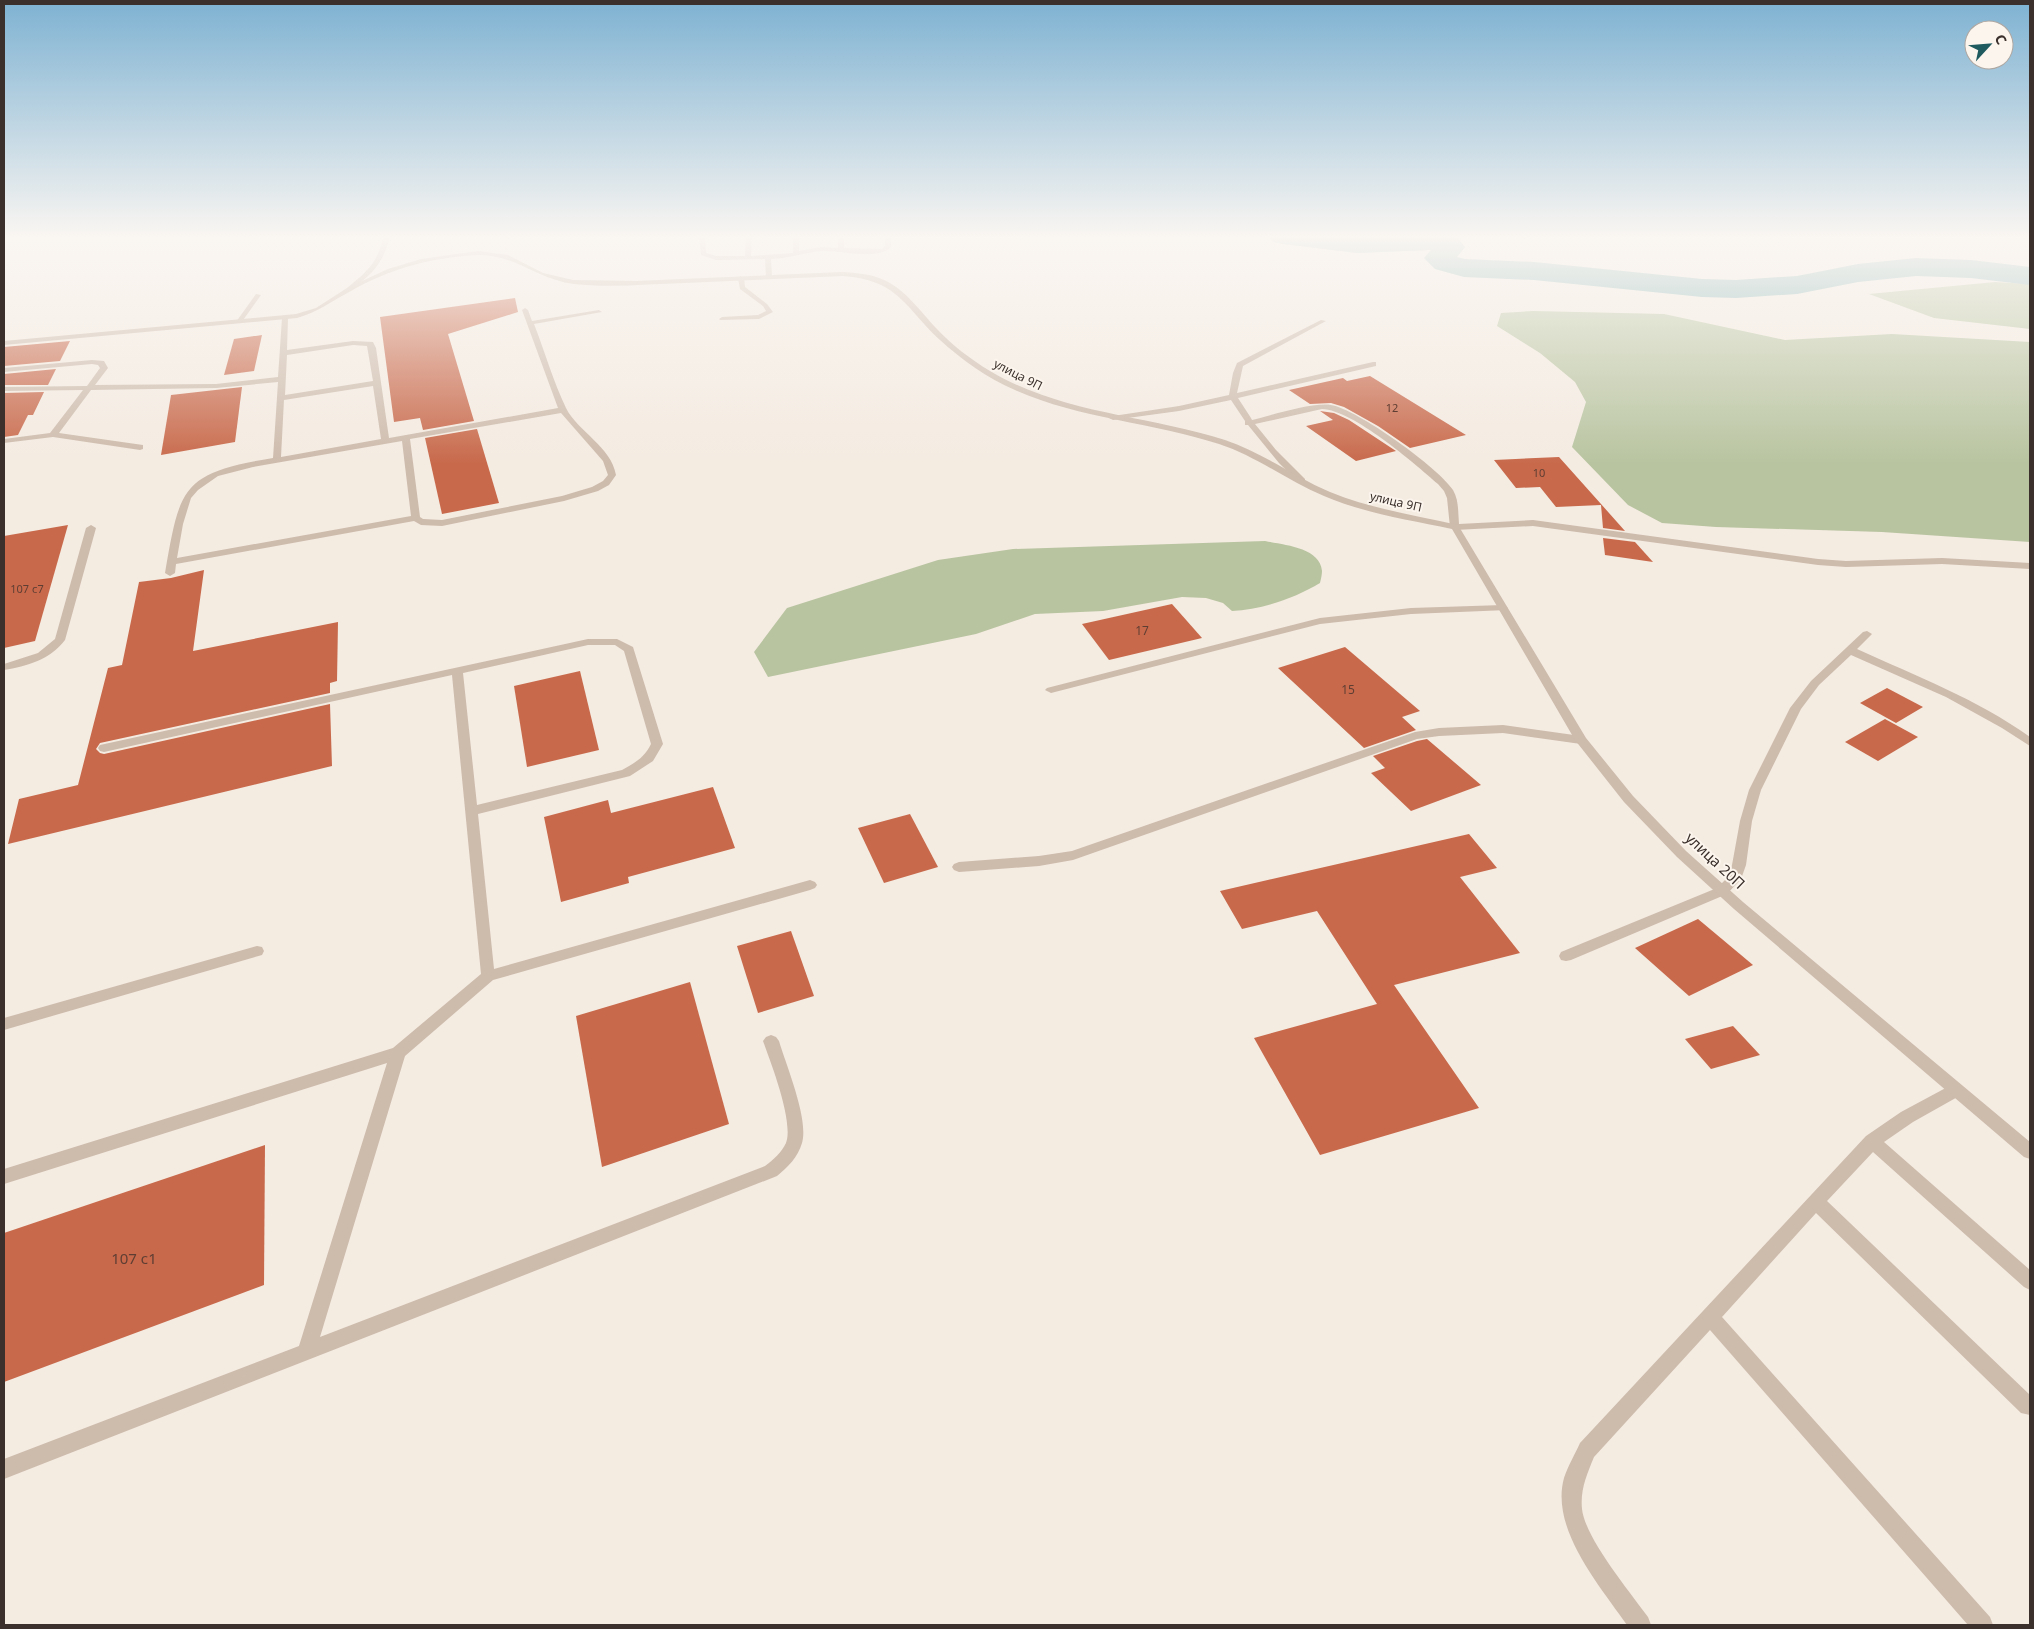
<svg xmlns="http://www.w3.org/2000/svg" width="2034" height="1629" font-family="'Noto Sans',sans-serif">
	<rect width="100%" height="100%" fill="#f4ebe1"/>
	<g fill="#b8c4a0">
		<path d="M1995 282 2030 284V329L1934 318 1869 294Z"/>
		<path d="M1533 311 1664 314 1785 340 1892 334 2030 342V542L1882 532 1716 527 1662 523 1628 505 1572 447 1586 402 1575 382 1540 353 1497 326 1501 313Z"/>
		<path d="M1265 541C1283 545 1320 547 1322 571 1322 574 1321 579 1320 583 1295 598 1261 610 1232 611L1223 603 1206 598 1182 597 1103 611 1035 614 976 634 768 677 754 652 787 608 938 560 1013 549Z"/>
	</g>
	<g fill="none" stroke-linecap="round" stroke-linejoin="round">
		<path fill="#7fb0b2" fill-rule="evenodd" d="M1269 236H1451L1458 238 1465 247 1457 257 1465 259 1534 262 1702 279 1736 280 1797 276 1858 264 1916 258 1971 260 2030 267V285L1971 278 1916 276 1858 282 1797 294 1736 298 1702 297 1534 280 1464 277 1435 269 1424 258 1431 250 1357 253 1283 244 1273 242Z"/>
	</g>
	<g fill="#c8694b">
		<path d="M515 298 518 312 448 334 474 421 423 430 420 418 394 422 380 317Z"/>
		<path d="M262 335 254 371 224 375 234 339Z"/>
		<path d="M70 341 60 361 4 366V347Z"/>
		<path d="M56 369 48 385H4V374Z"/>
		<path d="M1370 376 1466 435 1410 448 1378 426 1344 407 1331 403 1310 404 1289 390 1343 378 1347 381Z"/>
		<path d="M242 387 235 442 161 455 171 395Z"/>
		<path d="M44 392 33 415H28L18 435 4 437V393Z"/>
		<path d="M1320 411 1334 413 1349 420 1396 451 1356 461 1306 426 1333 420Z"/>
		<path d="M477 429 499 503 442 514 425 438Z"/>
		<path d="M1559 457 1601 504 1625 531 1603 528 1601 505 1556 507 1540 487 1516 488 1494 460Z"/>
		<path d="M68 525 35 641 4 648V536Z"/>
		<path d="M1603 538 1635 542 1653 562 1605 555Z"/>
		<path d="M204 570 193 651 338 622 337 681 330 683V693L100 743 96 749 100 753 104 754 330 704 332 766 8 844 19 799 78 785 108 668 122 665 139 582 171 578Z"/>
		<path d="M1172 604 1202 638 1109 660 1082 624Z"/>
		<path d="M1345 647 1420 711 1402 717 1416 730 1364 748 1278 668Z"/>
		<path d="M580 671 599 750 527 767 514 686Z"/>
		<path d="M1887 688 1923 707 1896 723 1860 703Z"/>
		<path d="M1885 719 1918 737 1878 761 1845 742Z"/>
		<path d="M1427 739 1481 785 1411 811 1371 773 1385 768 1373 756 1417 741Z"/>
		<path d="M713 787 735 848 628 877 629 883 561 902 544 817 608 800 611 813Z"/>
		<path d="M910 814 938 867 884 883 858 828Z"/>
		<path d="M1469 834 1497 868 1460 877 1520 953 1394 985 1479 1108 1320 1155 1254 1038 1377 1004 1317 911 1242 929 1220 891Z"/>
		<path d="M1698 919 1753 965 1689 996 1635 948Z"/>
		<path d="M791 931 814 996 758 1013 737 946Z"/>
		<path d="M690 982 729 1124 602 1167 576 1016Z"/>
		<path d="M1733 1026 1760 1055 1711 1069 1685 1039Z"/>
		<path d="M265 1145 264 1285 4 1382V1233Z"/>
	</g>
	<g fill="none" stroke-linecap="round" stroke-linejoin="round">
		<g fill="#cdbbac" fill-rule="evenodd">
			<path d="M384 236H390C383 264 373 273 351 290H347V288C368 271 377 263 384 236Z"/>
			<path d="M699 236H705L706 253 716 256H745L746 236H752L751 256 793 253V236H799V251L821 247 838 248V236H844V248L882 249 885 246V236H891V247C877 261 841 250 822 251 805 252 788 259 771 259L772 277 769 279 766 277 765 259 716 260 701 255Z"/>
			<path d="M741 276 744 278 745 287 767 304 773 312 759 319 720 320 719 319 722 317 758 315 766 311 763 306 740 289 738 278Z"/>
			<path d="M256 294 261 295 241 323H237L236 322Z"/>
			<path d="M525 308 528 310 532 321 599 310 602 312 534 324C545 352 553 381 566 408 578 432 611 446 616 475L609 485 598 491 564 501 442 526 421 525 414 521 176 564 175 573 170 576 165 573C180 487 181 473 273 458L278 382 216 388 91 390 59 433 143 445V449L140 450 53 437 4 443V439L50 433 83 390 4 391V387L87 386 100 368 98 365 92 364 4 372V368L92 360 104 361 108 368 95 385 216 384 278 377 282 318 285 316 288 318 287 350 353 341 373 342 376 348 389 438 558 408 522 310ZM353 345 367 346 373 381 285 395 287 355ZM373 386 381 439 281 457 284 400ZM561 413 603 461 608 475 603 481 592 487 562 496 442 520 423 519 420 517 410 439ZM402 441 411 516 177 558 183 524 191 498 198 490 218 476 253 467Z"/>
			<path d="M1321 320 1326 321 1243 366 1237 393 1373 362H1376V366L1238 398 1251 418 1252 420C1272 415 1313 402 1331 405 1357 409 1439 468 1453 490 1459 500 1458 513 1459 524L1533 520 1818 559 1846 561 1942 558 2030 563V569L1942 564 1846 567 1818 565 1533 526 1455 530 1450 527 1447 498 1444 491 1438 484C1414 463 1353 410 1322 409L1255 424 1276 450 1305 479V483L1302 484 1299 483 1279 463 1248 425H1245V421L1231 400 1179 411 1113 420 1109 418 1113 416 1179 406 1229 395 1233 373 1237 363Z"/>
			<path d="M91 525 96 528 65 640C50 660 27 666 4 670V664L38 653 55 639 86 528Z"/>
			<path d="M1503 605 1508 608 1507 610 1411 614 1320 624 1051 693 1045 690 1047 688 1320 618 1411 608Z"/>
			<path d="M1867 631 1872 634 1857 649C1916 676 1977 699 2030 737V746L2002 728 1946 697 1851 655 1819 685 1801 709 1761 790 1752 821 1746 865 1741 879 1727 894 1571 960 1566 961 1561 960 1559 956 1561 952 1717 888 1728 877 1732 865 1740 821 1749 790 1790 708 1811 681 1863 632Z"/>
			<path d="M588 639H617L633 647 663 744 653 761 630 776 478 814 494 969 810 880 815 882 817 885 815 888 810 890 493 980 405 1056 320 1337 765 1166C773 1160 782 1152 786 1143 794 1122 771 1063 763 1041L766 1037 771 1035 776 1037 779 1041C786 1065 809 1119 802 1143 798 1157 788 1167 777 1176L4 1479V1459L299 1346 387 1063 4 1184V1169L393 1048 481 974 452 675 104 752 100 751 98 748 100 745ZM588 645H615L624 651 651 744C645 757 635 763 622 770L477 805 463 673Z"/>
			<path d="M1503 725 1581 736 1587 740 1581 744 1503 733 1439 736 1417 739 1073 860 1039 866 959 872 954 870 952 867 954 864 959 862 1039 856 1072 851 1415 732 1439 728Z"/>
			<path d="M257 946 262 947 264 951 262 955 4 1030V1018Z"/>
			<path d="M1955 1083 1961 1085 1963 1090 1961 1095 1913 1122 1884 1142 2030 1270V1290L2024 1287 1873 1152 1827 1201 2030 1395V1415L2021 1413 1816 1213 1722 1317 1990 1617 1993 1625H1968L1710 1330 1594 1457C1587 1474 1580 1490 1582 1509 1585 1538 1630 1592 1648 1617L1651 1625H1627C1600 1586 1550 1529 1564 1478 1568 1466 1575 1454 1580 1443L1866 1136 1901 1112Z"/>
		</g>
		<path fill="#cdbbac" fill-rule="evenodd" d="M478 251 508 255 543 273 573 280 636 281 843 272C857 273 871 274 884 280 906 290 920 311 936 328 952 345 970 359 990 371 1062 414 1146 415 1225 440 1262 452 1294 477 1330 492 1371 509 1415 515 1458 525L1586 738 1633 796 1686 851 1743 902 2030 1142V1159L2024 1157 1734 909 1677 857 1624 802 1575 740 1452 529C1409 520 1364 513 1324 496 1288 481 1256 456 1219 444 1152 422 1080 419 1015 390 987 378 962 360 940 340 904 306 898 280 843 276 790 278 737 281 684 283 648 284 610 288 574 284 538 280 512 253 477 255 434 257 388 269 351 291 332 301 318 312 297 318L4 345V341L296 314 316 308 347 288 388 269 421 259Z"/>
	</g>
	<linearGradient id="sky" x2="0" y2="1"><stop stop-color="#7eb2d2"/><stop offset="0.51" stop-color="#faf6f2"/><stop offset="1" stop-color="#faf6f2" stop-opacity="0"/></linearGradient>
	<rect width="2034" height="464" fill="url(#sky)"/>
	<g text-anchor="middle" stroke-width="4" stroke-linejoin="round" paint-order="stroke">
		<g font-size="11" fill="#5e3e33">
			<text x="1392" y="412">12</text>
			<text x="1539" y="477">10</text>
			<text x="27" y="593">107 с7</text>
		</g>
		<g font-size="12" fill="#3b302b" stroke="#fbf5ee">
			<text transform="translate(1018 375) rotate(27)" y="4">улица 9П</text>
			<text transform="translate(1396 502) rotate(13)" y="4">улица 9П</text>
		</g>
		<g font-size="12" fill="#5e3e33">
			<text x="1142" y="635">17</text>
			<text x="1348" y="694">15</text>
		</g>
		<g font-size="15" fill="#3b302b" stroke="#fbf5ee">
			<text transform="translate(1715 861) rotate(43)" y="5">улица 20П</text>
		</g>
		<g font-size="15" fill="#5e3e33">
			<text x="134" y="1264">107 с1</text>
		</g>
	</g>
	<rect width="2034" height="1629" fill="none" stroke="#3b302b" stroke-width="10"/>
	<g transform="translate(1989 45) rotate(64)"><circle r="24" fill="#fbf5ee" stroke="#aea6a0"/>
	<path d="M0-4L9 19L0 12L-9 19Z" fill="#1f5a5e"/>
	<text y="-8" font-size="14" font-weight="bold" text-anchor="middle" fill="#3b302b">С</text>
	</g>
</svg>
